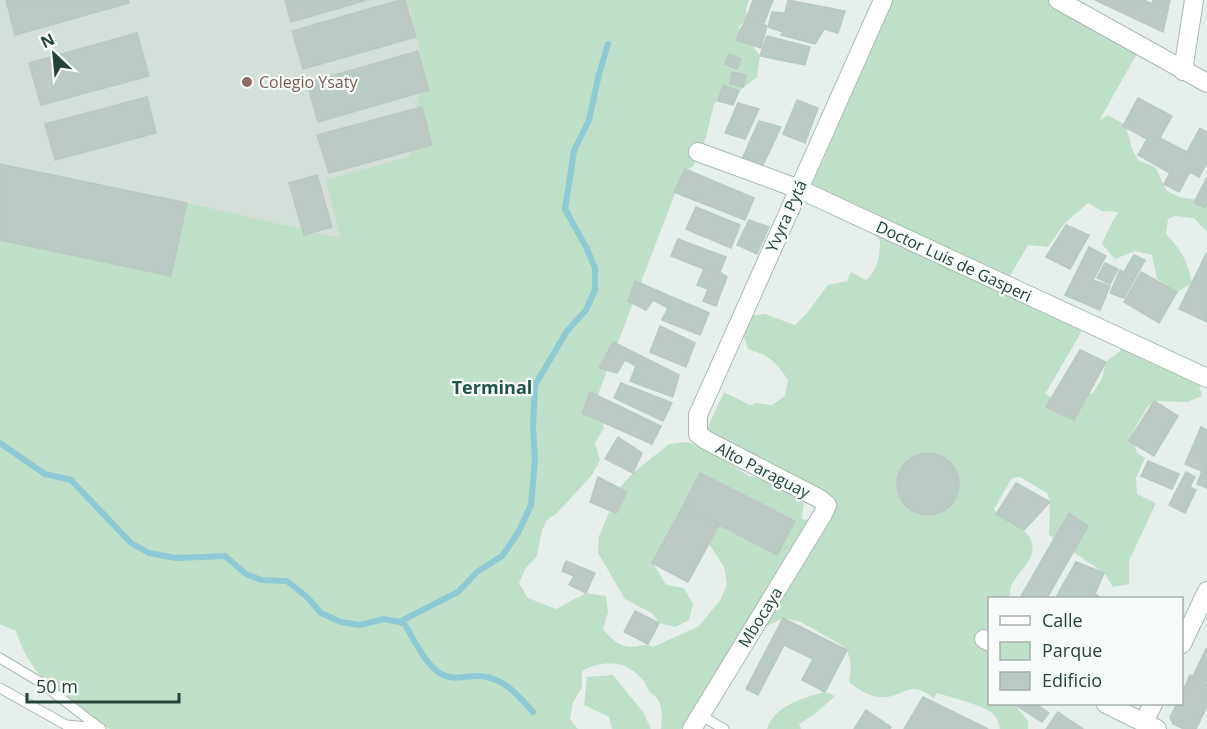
<svg xmlns="http://www.w3.org/2000/svg" width="1207" height="729" font-family="'Open Sans',sans-serif">
	<rect width="100%" height="100%" fill="#e6efeb"/>
	<path fill="#d4dfda" d="M0 0H517L441 263 0 164Z"/>
	<g fill="#bfe0c8" fill-rule="evenodd">
		<path d="M405 0H749L746 9 747 17 739 27 760 56 757 77 739 91H731L714 104 706 137 693 167 684 170 599 392V412L604 428 595 443 600 460 592 475 557 513 547 520 542 530 537 556 526 568 519 583 528 598 556 609 586 593 606 596 608 612 603 629C611 639 620 648 633 647 641 646 646 643 653 647L699 626 721 599 727 583 724 567 706 539 653 563 666 585 684 588 693 604 689 620 675 627 659 623 653 614 625 599 598 553 599 536 620 487 633 473 669 444 687 442 703 447 749 476 766 480 706 431 724 392 750 405 756 403 772 405 785 396 788 380C776 362 769 355 748 349L742 331 748 316 765 314 795 325 807 313 828 285 847 281 851 272 866 280C879 268 880 256 880 240 862 219 839 213 818 196 811 190 809 180 807 171L822 163 890 0H1058L1139 50 1099 121 1108 115 1125 125 1133 151 1138 160 1155 167 1167 191 1182 198 1199 200 1207 194V232L1194 218 1175 216 1168 219 1166 234C1181 249 1188 262 1192 283L1177 292 1157 279 1152 255 1135 251 1115 259 1102 244 1109 228 1118 212 1102 211 1088 203 1064 224 1048 247 1028 245 1009 278 1004 293 1082 331 1045 394 1057 400 1093 393 1102 378 1106 362 1120 351 1122 346 1198 379 1202 396 1187 402 1154 401 1148 406 1132 434 1137 453 1145 458 1136 478 1137 494 1156 503 1129 561V584L1113 587 1104 573 1049 535 1050 502 1047 493 1020 477 1012 478 994 509C1001 523 1022 523 1030 538 1040 557 1019 570 1012 584 1010 588 1010 594 1010 598H990V704H1014L1028 721V729H1000C999 725 998 719 995 716 986 705 952 698 937 693L934 698C929 695 922 690 916 689 910 688 903 692 898 694 878 702 864 694 849 682 851 669 853 657 843 646L801 622 783 618 757 631 681 729H661C662 718 663 706 656 697 654 695 651 694 649 691 646 687 645 682 642 679 625 659 603 660 582 671V688L573 702 570 719 578 729H110C69 704 30 679 16 631L0 624V238L153 273 159 250 183 223 187 203 340 238 326 180 408 157 414 148 415 114 424 70 410 8ZM801 488 832 503 819 522 802 519 804 502Z"/>
		<path d="M613 675 643 712 651 729H612L609 717 584 705 587 677Z"/>
		<path d="M825 692 835 696 816 713 799 724 801 729H767C775 705 803 698 825 692Z"/>
	</g>
	<g fill="none" stroke-linecap="round" stroke-linejoin="round">
		<g stroke="#8ec9d4" stroke-width="6">
			<path d="M0 443 45 474 71 480 131 543 149 553 176 558 225 556 246 574 261 580 287 581 307 597 321 613 341 622 360 625 384 619 404 623C413 638 427 668 443 675 456 681 467 675 480 676 503 677 519 696 533 712"/>
			<path d="M399 622 458 592 477 572 502 556 518 533 531 505 535 459 533 427 535 385 567 331 586 310 595 290V268L587 249 565 209 574 151 589 120 599 74 608 44"/>
		</g>
	</g>
	<g fill="#bbcac4" stroke="#b8c9c2" stroke-width="1.5">
		<path d="M6 0H128L129 3 15 35Z"/>
		<path d="M285 0H367L291 22Z"/>
		<path d="M400 0H405L416 37 303 69 292 31Z"/>
		<path d="M753 0H773L764 23 747 17Z"/>
		<path d="M788 0 845 11 838 33 824 29 815 44 781 35 783 32 768 27 772 12 785 13Z"/>
		<path d="M1095 0H1144L1152 4 1153 0H1170L1163 32Z"/>
		<path d="M746 18 767 26 761 48 736 40Z"/>
		<path d="M137 33 149 76 41 105 29 63Z"/>
		<path d="M767 36 810 47 805 65 760 56Z"/>
		<path d="M418 51 429 90 318 122 307 83Z"/>
		<path d="M729 54 741 59 737 69 725 64Z"/>
		<path d="M732 72 746 75 743 87 730 84Z"/>
		<path d="M723 85 739 91 733 105 718 101Z"/>
		<path d="M147 97 156 133 55 160 45 124Z"/>
		<path d="M1138 98 1172 116 1160 138 1187 152 1200 128 1207 132V163L1199 177 1190 172 1179 192 1164 184 1170 173 1138 155 1147 139 1123 126Z"/>
		<path d="M797 100 818 108 805 143 783 134Z"/>
		<path d="M738 103 759 109 745 139 725 133Z"/>
		<path d="M422 107 432 145 329 173 317 135Z"/>
		<path d="M759 121 781 127 763 165 743 157Z"/>
		<path d="M0 164 187 203 171 276 0 240Z"/>
		<path d="M685 169 754 198 745 220 674 192Z"/>
		<path d="M317 175 332 227 304 235 289 183Z"/>
		<path d="M1207 177V203L1205 208 1194 203Z"/>
		<path d="M696 207 740 225 731 248 686 229Z"/>
		<path d="M749 220 769 227 757 254 737 245Z"/>
		<path d="M1066 225 1089 235 1070 269 1046 257Z"/>
		<path d="M678 239 726 257 720 272 727 277 716 306 703 301 708 289 697 285 704 269 671 256Z"/>
		<path d="M1089 247 1106 256 1093 280 1110 286 1100 310 1065 295Z"/>
		<path d="M1207 252V322L1179 309Z"/>
		<path d="M1134 255 1145 260 1124 298 1110 293 1120 270 1124 272Z"/>
		<path d="M1105 263 1118 269 1110 284 1097 278Z"/>
		<path d="M1141 272 1177 292 1159 323 1124 302Z"/>
		<path d="M635 281 709 313 700 335 662 320 668 308 653 300 646 310 628 301Z"/>
		<path d="M660 326 695 343 686 367 650 352Z"/>
		<path d="M613 342 679 375 673 397 630 381 636 366 625 360 617 373 599 368Z"/>
		<path d="M1080 350 1106 362 1074 420 1046 407Z"/>
		<path d="M621 383 672 403 663 421 614 398Z"/>
		<path d="M590 392 661 426 652 444 582 413Z"/>
		<path d="M1154 401 1178 416 1154 456 1129 441Z"/>
		<path d="M1201 427 1207 430V488L1197 484 1202 471 1185 464Z"/>
		<path d="M618 437 642 453 633 473 605 459Z"/>
		<circle cx="928" cy="484" r="31"/>
		<path d="M1148 461 1179 474 1172 489 1141 476Z"/>
		<path d="M1186 472 1195 477 1190 487 1196 490 1185 513 1169 505Z"/>
		<path d="M700 473 795 521 777 555 683 506Z"/>
		<path d="M598 477 627 492 616 513 590 502Z"/>
		<path d="M1016 483 1050 502 1024 530 996 514Z"/>
		<path d="M683 506 719 525 688 582 652 563Z"/>
		<path d="M1069 513 1088 526 1047 598H1020Z"/>
		<path d="M566 561 595 573 586 593 569 585 574 576 562 571Z"/>
		<path d="M1076 562 1104 573 1095 594 1101 598 1056 597Z"/>
		<path d="M635 611 659 623 648 644 624 632Z"/>
		<path d="M783 618 847 650 825 692 802 680 813 659 784 645 758 695 746 689Z"/>
		<path d="M1206 649 1207 650V682L1193 676Z"/>
		<path d="M1190 675 1207 684V706L1196 729H1184L1173 724 1170 717 1177 704H1182V693Z"/>
		<path d="M923 697 988 729H904Z"/>
		<path d="M1014 704H1041L1039 706 1049 713 1042 722Z"/>
		<path d="M866 710 891 727 890 729H854Z"/>
		<path d="M1058 712 1083 729H1046Z"/>
	</g>
	<g fill="none" stroke-linecap="round" stroke-linejoin="round">
		<defs>
			<g id="lane">
				<path d="M0 658 40 682 101 729"/>
				<path d="M0 688 66 725 100 728"/>
				<path d="M700 715 724 729"/>
			</g>
			<g id="street">
				<path d="M1058 0 1207 83"/>
				<path d="M1183 71 1194 0"/>
				<path d="M984 639 990 642"/>
				<path d="M1182 644 1207 591"/>
				<path d="M1106 704 1157 729"/>
				<path d="M1144 722 1153 704"/>
				<path d="M692 729 823 514 827 505 820 499 706 440 698 434V415L799 189 698 152"/>
			</g>
			<path id="secondary" d="M883 0 799 189 1207 378"/>
		</defs>
		<use href="#lane" stroke="#a8b8b2" stroke-width="11"/>
		<use href="#street" stroke="#a8b8b2" stroke-width="20"/>
		<use href="#secondary" stroke="#a4bbb3" stroke-width="20"/>
		<use href="#lane" stroke="#fff" stroke-width="9"/>
		<use href="#street" stroke="#fff" stroke-width="18"/>
		<use href="#secondary" stroke="#fff" stroke-width="18"/>
	</g>
	<circle fill="#8d6e63" stroke="#f7fbf9" stroke-width="2" cx="247" cy="82" r="6"/>
	<g text-anchor="middle" stroke-width="4.5" stroke-linejoin="round" paint-order="stroke">
		<g font-size="16" fill="#785e54" stroke="#f7fbf9" text-anchor="start">
			<text x="259" y="88">Colegio Ysaty</text>
		</g>
		<g font-size="16" fill="#24423a" stroke="#f7fbf9">
			<text transform="translate(786 216) rotate(-66)" y="6">Yvyra Pytá</text>
			<text transform="translate(954 261) rotate(25)" y="6">Doctor Luis de Gasperi</text>
			<text transform="translate(763 470) rotate(27)" y="6">Alto Paraguay</text>
			<text transform="translate(760 617) rotate(-58)" y="6">Mbocaya</text>
		</g>
		<g font-size="18" font-weight="bold" fill="#1f5548" stroke="#f7fbf9">
			<text x="492" y="394">Terminal</text>
		</g>
	</g>
	<rect x="988" y="597" width="195" height="108" fill="#f7fbf9" stroke="#a3b1ad" stroke-width="1.5"/>
	<rect x="1000" y="616" width="30" height="9" fill="#ffffff" stroke="#a3b1ad" stroke-width="1.5"/>
	<text x="1042" y="627" font-size="18" fill="#24423a">Calle</text>
	<rect x="1000" y="642" width="30" height="18" fill="#bfe0c8" stroke="#a3b1ad" stroke-width="1.5"/>
	<text x="1042" y="657" font-size="18" fill="#24423a">Parque</text>
	<rect x="1000" y="672" width="30" height="18" fill="#bbcac4" stroke="#a3b1ad" stroke-width="1.5"/>
	<text x="1042" y="687" font-size="18" fill="#24423a">Edificio</text>
	<g transform="translate(54 54) rotate(334)" stroke="#f7fbf9" stroke-width="4.5" paint-order="stroke">
	<path d="M0-4.5L10 22L0 15L-10 22Z" fill="#24423a"/>
	<text y="-9" font-size="16" font-weight="bold" text-anchor="middle" fill="#24423a">N</text>
	</g>
	<path d="M27 693v9h152v-9" fill="none" stroke="#24423a" stroke-width="3"/>
	<text x="36" y="693" font-size="18" fill="#24423a" stroke="#f7fbf9" stroke-width="4.5" paint-order="stroke">50 m</text>
</svg>
